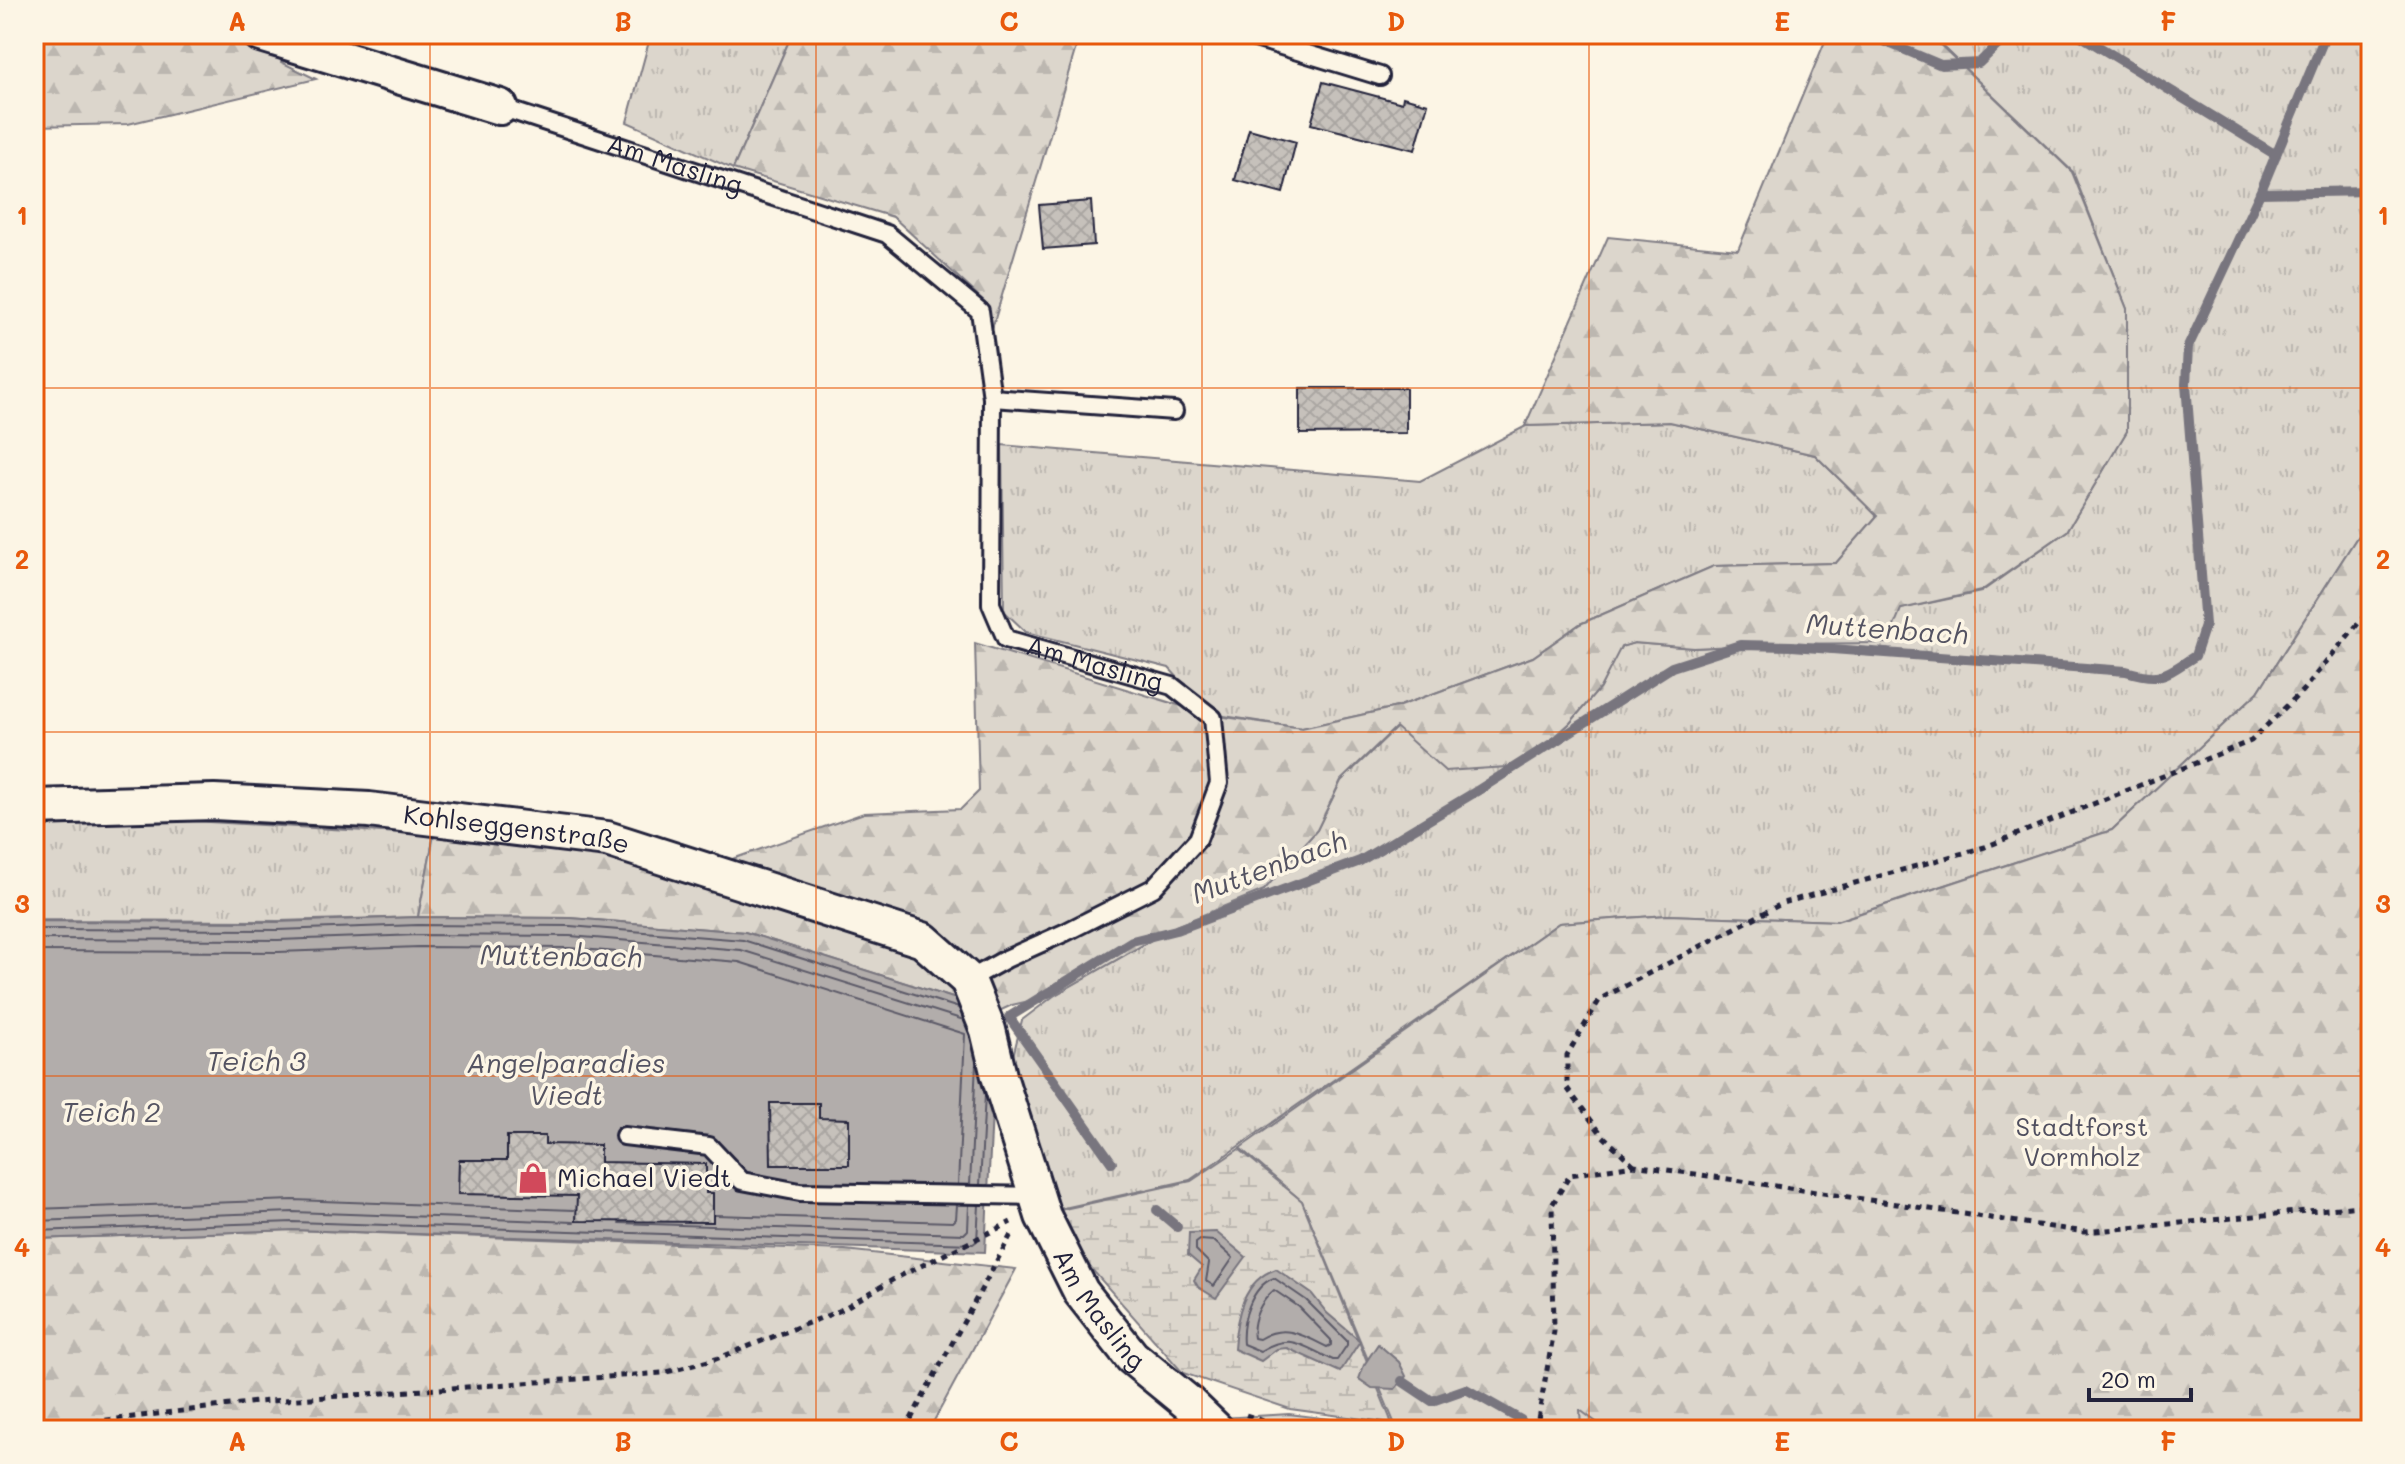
<svg xmlns="http://www.w3.org/2000/svg" width="2405" height="1464" font-family="Mali,sans-serif">
	<defs>
		<pattern id="grass-tufts" width="24" height="20" patternUnits="userSpaceOnUse" patternTransform="scale(2)"><rect width="24" height="20" fill="#dcd6cc"/><path d="M3 7l-1-3M5 7V3M7 7l1-3M15 17l-1-3M17 17v-4M19 17l1-3" fill="none" stroke="#bcb7b0"/></pattern>
		<pattern id="forest-firs" width="22" height="20" patternUnits="userSpaceOnUse" patternTransform="scale(2)"><rect width="22" height="20" fill="#dcd6cc"/><path d="M5 1l3.5 6h-7zM16 11l3.5 6h-7z" fill="#bcb7b0"/></pattern>
		<pattern id="wetland-marsh" width="20" height="14" patternUnits="userSpaceOnUse" patternTransform="scale(2)"><rect width="20" height="14" fill="#dcd6cc"/><path d="M1 5h8M5 5V1M11 12h8M15 12V8" fill="none" stroke="#bcb7b0"/></pattern>
		<pattern id="building-cross-hatch" width="8" height="8" patternUnits="userSpaceOnUse" patternTransform="scale(2)"><rect width="8" height="8" fill="#c6c1bb"/><path d="M0 0l8 8M0 8l8-8" fill="none" stroke="#aaa6a2"/></pattern>
	</defs>
	<rect width="100%" height="100%" fill="#fcf5e5"/>
	<filter id="ink" filterUnits="userSpaceOnUse"><feTurbulence type="fractalNoise" baseFrequency=".0125" numOctaves="2"/><feDisplacementMap in="SourceGraphic" scale="16" xChannelSelector="R" yChannelSelector="G"/><feConvolveMatrix kernelMatrix="1 2 1 2 8 2 1 2 1" color-interpolation-filters="sRGB"/></filter>
	<g filter="url(#ink)">
		<g fill="url(#grass-tufts)" stroke="#7f7c84" stroke-width="2">
			<path d="M651 34H792L733 169 627 122Z"/>
			<path d="M1929 34H2371V512L2366 523 2258 692 2112 830 1836 921 1667 915 1559 923 1190 1180 1055 1210 1008 1076 1022 1020 1055 995 1176 926 1264 890 1317 830 1341 781 1397 727 1445 770 1522 766 1570 723 1600 688 1620 647 1634 643 1694 648 1772 644 1901 609 1981 592 2067 531 2127 431V309L2073 172Z"/>
			<path d="M1670 422 1815 455 1877 516 1836 563 1714 566 1580 624 1533 657 1397 707 1302 728 1211 714 1169 668 1026 632 1004 611 1002 445 1420 481 1526 426Z"/>
			<path d="M106 816 434 835 418 917 279 921 34 920V818Z"/>
		</g>
		<g fill="url(#forest-firs)" stroke="#7f7c84" stroke-width="2">
			<path d="M34 34H288L281 62 316 79 128 124 34 126Z"/>
			<path d="M792 34H1080L992 329 985 302 893 217 733 169Z"/>
			<path d="M1828 34H1929L2072 172 2127 309V431L2067 531 1981 591 1901 609 1887 643 1772 644 1694 648 1634 643 1621 647 1600 688 1570 723 1522 766 1445 771 1396 727 1341 780 1317 830 1264 890 1176 926 1055 995 1012 1005 997 1012 745 932 570 918 418 917 434 835 718 864 864 813 961 809 979 791 975 643 1211 715 1302 728 1397 707 1533 657 1580 624 1714 566 1836 563 1877 516 1815 455 1670 422 1525 426 1608 237 1738 250Z"/>
			<path d="M2371 512V1430H1167L1169 1421 1289 1414 1396 1427 1302 1201 1240 1148 1559 923 1667 915 1837 921 2112 830 2258 692 2366 523Z"/>
			<path d="M294 1230 845 1250 1016 1269 929 1430H34V1239Z"/>
		</g>
		<g fill="url(#wetland-marsh)" stroke="#7f7c84" stroke-width="2">
			<path d="M1239 1149 1302 1201 1392 1423 1290 1409 1183 1373 1081 1257 1055 1211 1191 1181Z"/>
			<path d="M1580 1409V1410L1607 1430H1581Z"/>
		</g>
		<g fill="#b2adab" stroke="#78757e" stroke-width="2">
			<path d="M418 917 571 918 745 932 997 1012 985 1252 293 1230 34 1239V921L278 922Z"/>
			<path d="M1216 1232 1246 1257 1216 1298 1198 1287 1194 1280 1202 1267 1188 1255 1189 1233Z"/>
			<path d="M1276 1269 1312 1294 1327 1313 1360 1341 1340 1372 1287 1348 1277 1349 1261 1361 1234 1349C1236 1317 1243 1280 1276 1269Z"/>
			<path d="M1378 1344 1399 1362 1406 1376 1395 1389 1372 1388 1359 1379 1364 1365Z"/>
		</g>
		<g fill="none" stroke-linecap="round" stroke-linejoin="round">
			<g stroke="#5c5a68" stroke-width="2">
				<path d="M34 929 278 930 418 925 570 926 743 940 959 1008"/>
				<path d="M34 939 278 940 419 935 570 936 741 950 964 1020"/>
				<path d="M34 951 278 952 419 947 569 948 739 962 965 1034 958 1185"/>
				<path d="M970 1185 976 1063"/>
				<path d="M980 1185 985 1094"/>
				<path d="M34 1209 293 1200 574 1210"/>
				<path d="M715 1215 953 1222 956 1219 957 1205"/>
				<path d="M34 1221 293 1212 574 1222"/>
				<path d="M619 1223 964 1234 968 1230 969 1205"/>
				<path d="M34 1231 293 1222 973 1244 977 1241 979 1205"/>
				<path d="M1200 1240 1214 1241 1233 1258 1214 1286 1206 1281 1209 1263 1196 1250V1243Z"/>
				<path d="M1274 1278 1306 1300 1347 1341V1345L1337 1360H1333C1302 1346 1292 1332 1260 1351L1243 1344C1241 1322 1251 1286 1274 1278Z"/>
				<path d="M1274 1290 1299 1307 1331 1340V1345L1327 1347C1303 1335 1284 1323 1259 1339L1254 1338C1251 1320 1261 1301 1274 1290Z"/>
			</g>
			<g stroke="#78757e" stroke-width="10">
				<path d="M1867 34 1941 65 1979 63 2009 34"/>
				<path d="M2078 34 2276 155"/>
				<path d="M2260 193 2371 191"/>
				<path d="M1112 1163 1009 1017 1132 941 1176 930 1360 861 1477 791 1672 667 1740 645 1792 646 2126 671C2162 682 2165 675 2195 656L2205 625 2186 384 2188 347 2260 193 2326 34"/>
				<path d="M1157 1210 1177 1227"/>
				<path d="M1402 1381 1432 1401 1466 1389 1521 1420"/>
			</g>
		</g>
		<g fill="url(#building-cross-hatch)" stroke="#22223b" stroke-width="2">
			<path d="M1323 82 1402 103 1403 97 1428 104 1415 150 1311 124Z"/>
			<path d="M1249 129 1296 142 1283 193 1235 180Z"/>
			<path d="M1091 201 1094 245 1043 249 1039 205Z"/>
			<path d="M1300 388H1406V433L1300 434Z"/>
			<path d="M770 1103H819V1118L849 1119V1165H771Z"/>
			<path d="M507 1136H545V1144L600 1145V1162L706 1164V1193H713V1222L576 1221 577 1196 458 1194 459 1160H507Z"/>
		</g>
		<g fill="none" stroke-linecap="round" stroke-linejoin="round">
			<defs>
				<g id="service">
					<path d="M1242 34 1380 76"/>
					<path id="s1" d="M500 107 887 234 980 311 992 398 991 604 1006 639 1172 686 1213 718 1219 783 1198 839 1153 888 1066 932 1006 959 968 980"/>
					<path d="M992 398 1174 411"/>
					<path d="M624 1136 709 1146 742 1181 800 1192 1037 1196"/>
				</g>
				<g id="minor">
					<path d="M261 34 500 107"/>
					<path id="s2" d="M34 807 214 802 369 810 607 839 923 940 968 980 988 1030 999 1076 1043 1216 1081 1292 1132 1357 1187 1402 1216 1430"/>
				</g>
			</defs>
			<use href="#service" stroke="#22223b" stroke-width="22"/>
			<use href="#minor" stroke="#22223b" stroke-width="40"/>
			<g stroke="#22223b" stroke-width="5" stroke-dasharray="6 6" stroke-linecap="butt">
				<path d="M1634 1165 1603 1136 1567 1088V1055L1600 999 1783 903 1985 847 2251 741 2303 690 2371 608"/>
				<path d="M1246 1415 1289 1430"/>
				<path d="M34 1429 256 1402 663 1373 716 1359 839 1311 894 1279 1011 1222"/>
				<path d="M905 1430 1013 1231"/>
				<path d="M1536 1430 1554 1331 1552 1205 1570 1175 1634 1165 2085 1232 2371 1205"/>
			</g>
			<use href="#service" stroke="#fcf5e5" stroke-width="16"/>
			<use href="#minor" stroke="#fcf5e5" stroke-width="34"/>
		</g>
	</g>
	<path fill="none" stroke="#e8590c" stroke-width="2" stroke-opacity="0.55" d="M430 34V1430M816 34V1430M1202 34V1430M1589 34V1430M1975 34V1430M34 388H2371M34 732H2371M34 1076H2371"/>
	<defs>
		<symbol id="shop-bare" viewBox="-9 -9 18 18"><path d="M-5-2.5h2.3a2.7 3.5 0 0 1 5.4 0H5L5.5 6h-11ZM-1.5-2.5h3a1.5 2.3 0 0 0-3 0Z" fill="#d1495b" stroke="#fcf5e5" stroke-width="2.5" paint-order="stroke"/></symbol>
	</defs>
	<g fill-rule="evenodd">
		<use href="#shop-bare" x="511" y="1156" width="44" height="44"/>
	</g>
	<g text-anchor="middle" stroke-width="7" stroke-linejoin="round" paint-order="stroke">
		<g font-size="26" fill="#22223b" stroke="#fcf5e5">
			<text dy="9" stroke="none"><textPath href="#s1" startOffset="184">Am Masling</textPath></text>
			<text dy="9" stroke="none"><textPath href="#s1" startOffset="952">Am Masling</textPath></text>
			<text dy="9" stroke="none"><textPath href="#s2" startOffset="484">Kohlseggenstraße</textPath></text>
			<text dy="9" stroke="none"><textPath href="#s2" startOffset="1324">Am Masling</textPath></text>
		</g>
		<g font-size="26" fill="#504f5f" stroke="#fcf5e5">
			<text x="2082" y="1136">Stadtforst<tspan x="2082" dy="30">Vormholz</tspan></text>
		</g>
		<g font-size="26" fill="#22223b" stroke="#fcf5e5" text-anchor="start">
			<text x="557" y="1187">Michael Viedt</text>
		</g>
		<g font-size="28" font-style="italic" fill="#545362" stroke="#fcf5e5">
			<text transform="translate(1887 629) rotate(4)" y="10">Muttenbach</text>
			<text transform="translate(1269 867) rotate(-20)" y="10">Muttenbach</text>
			<text transform="translate(561 956) rotate(1)" y="10">Muttenbach</text>
			<text x="256" y="1071">Teich 3</text>
			<text x="566" y="1073">Angelparadies<tspan x="566" dy="32">Viedt</tspan></text>
			<text x="111" y="1122">Teich 2</text>
		</g>
	</g>
	<rect width="2405" height="1464" fill="none" stroke="#fcf5e5" stroke-width="88"/>
	<path d="M2089 1388v12h102v-12" fill="none" stroke="#22223b" stroke-width="4"/>
	<text x="2101" y="1388" font-size="24" fill="#22223b" stroke="#fcf5e5" stroke-width="6" paint-order="stroke">20 m</text>
	<rect x="44" y="44" width="2317" height="1376" fill="none" stroke="#e8590c" stroke-width="3"/>
	<g font-size="26" text-anchor="middle" font-weight="bold" fill="#e8590c">
		<text x="237" y="31">A</text>
		<text x="623" y="31">B</text>
		<text x="1009" y="31">C</text>
		<text x="1396" y="31">D</text>
		<text x="1782" y="31">E</text>
		<text x="2168" y="31">F</text>
		<text x="22" y="225">1</text>
		<text x="2383" y="225">1</text>
		<text x="22" y="569">2</text>
		<text x="2383" y="569">2</text>
		<text x="22" y="913">3</text>
		<text x="2383" y="913">3</text>
		<text x="22" y="1257">4</text>
		<text x="2383" y="1257">4</text>
		<text x="237" y="1451">A</text>
		<text x="623" y="1451">B</text>
		<text x="1009" y="1451">C</text>
		<text x="1396" y="1451">D</text>
		<text x="1782" y="1451">E</text>
		<text x="2168" y="1451">F</text>
	</g>
</svg>
